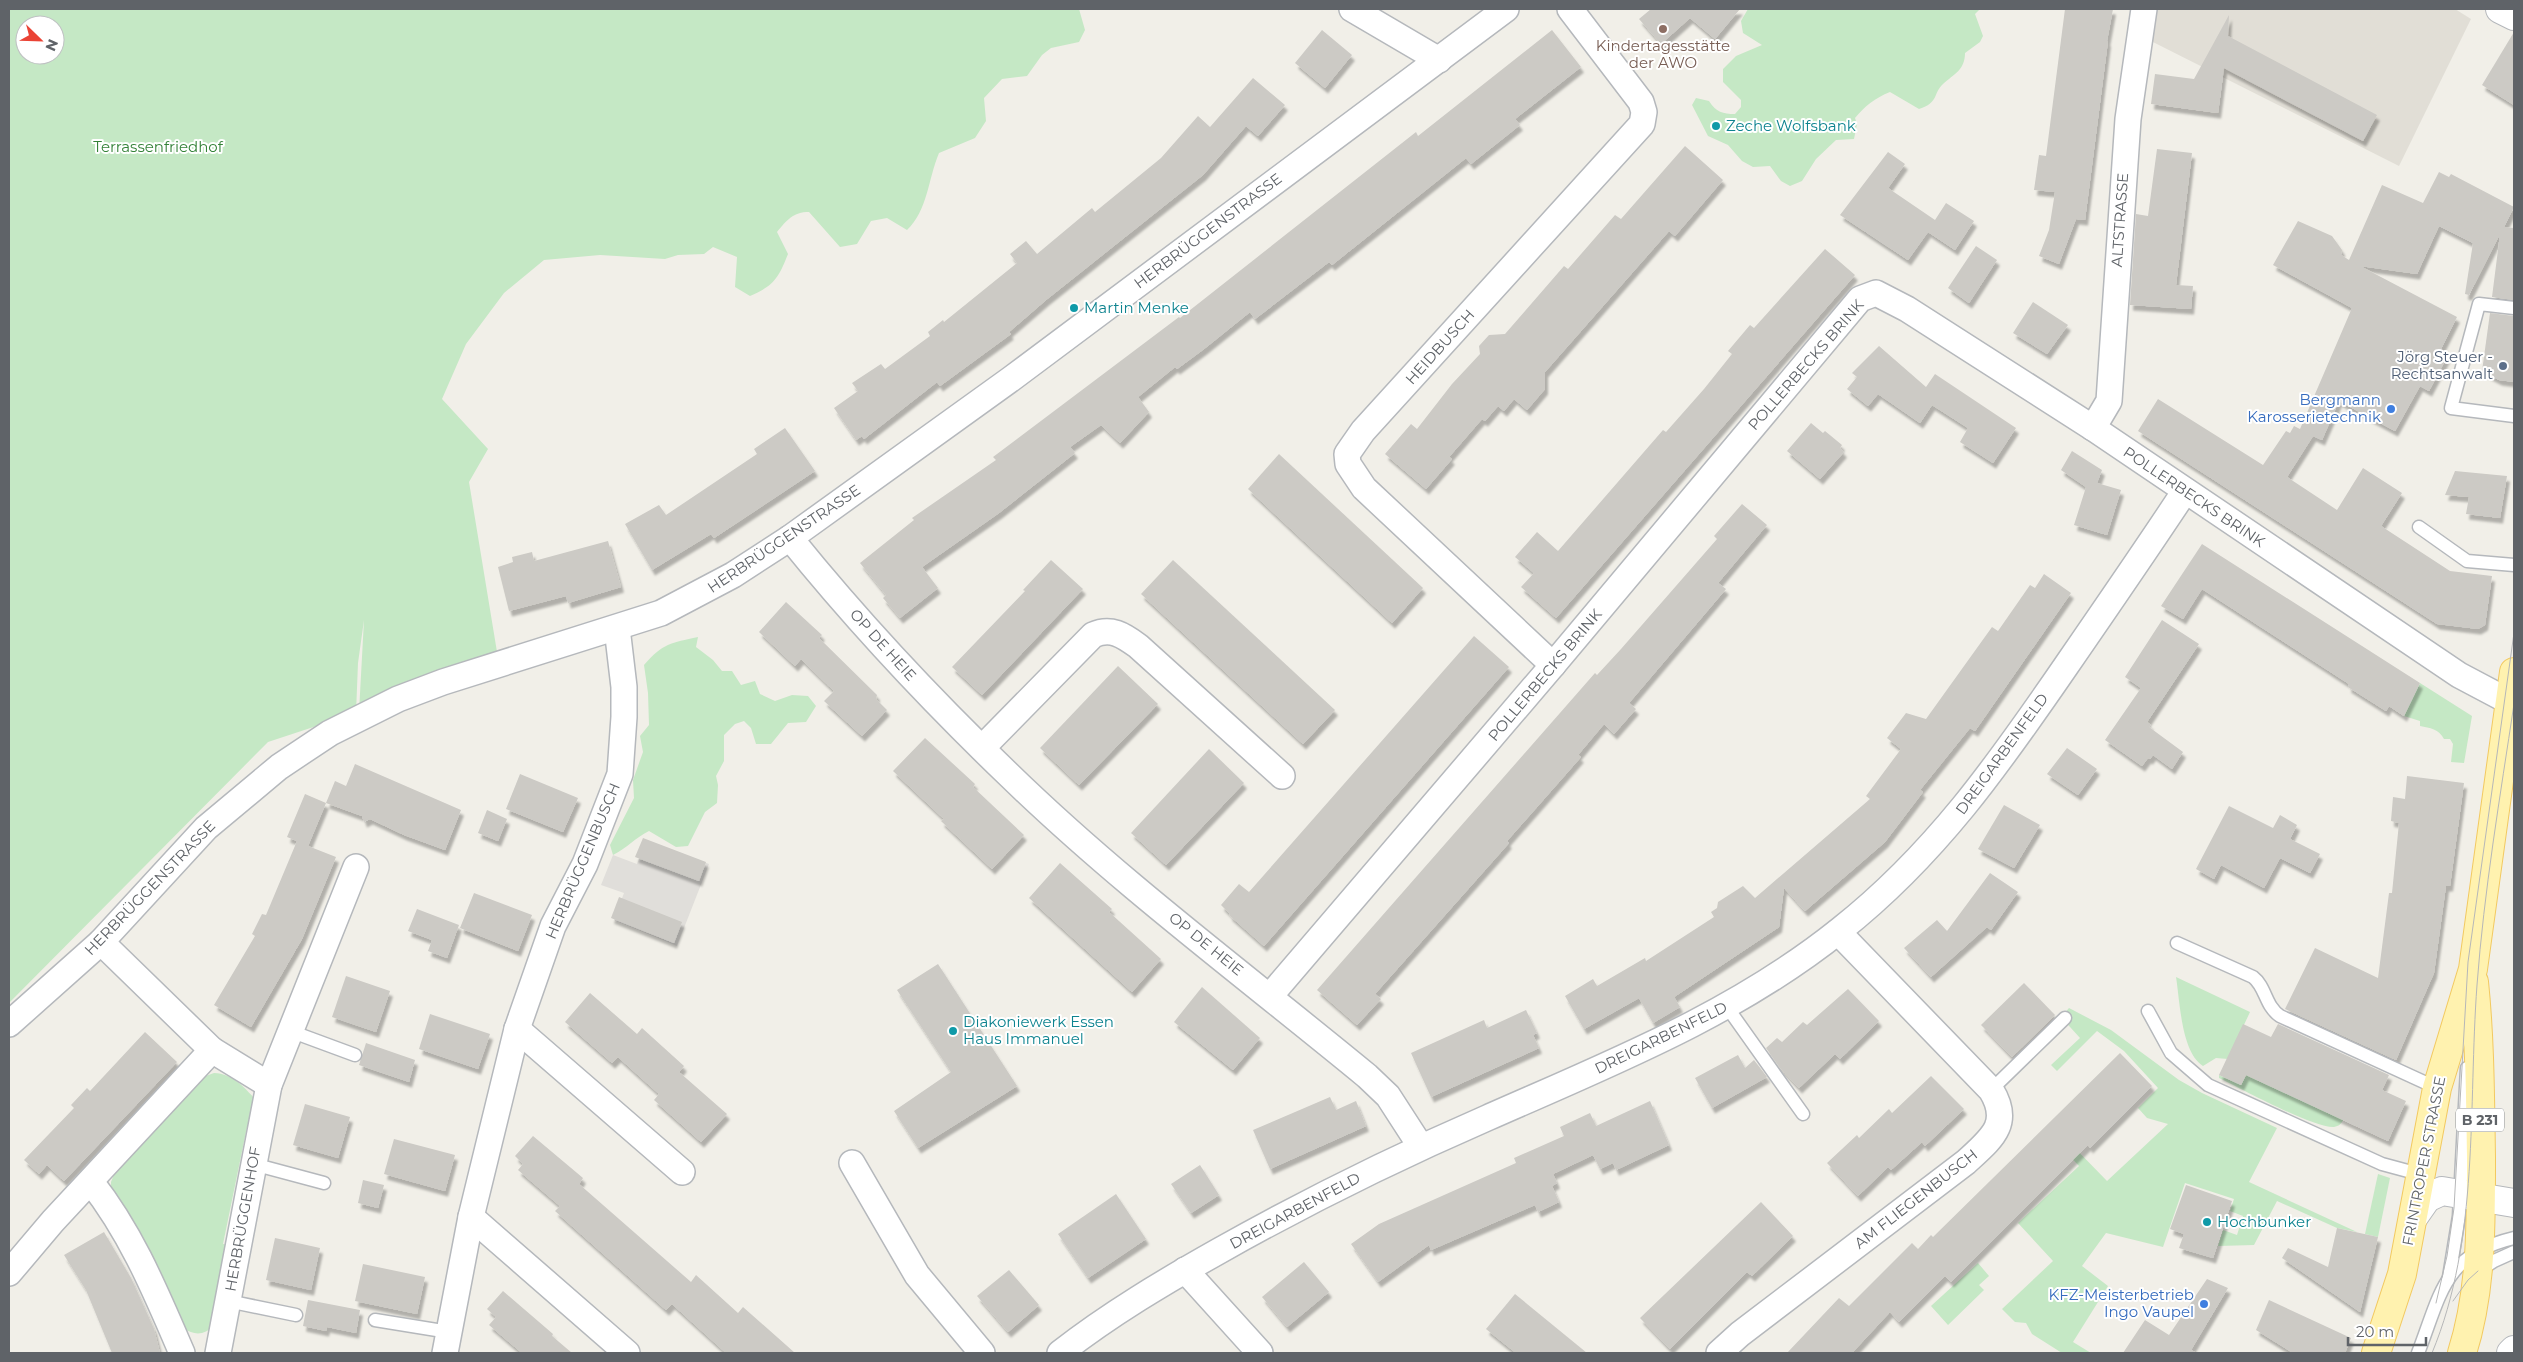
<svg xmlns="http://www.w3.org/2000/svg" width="2523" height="1362" font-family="Montserrat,sans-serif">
	<defs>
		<filter id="shadow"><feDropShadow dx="3" dy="5.5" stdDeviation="1" flood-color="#0004"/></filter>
	</defs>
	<rect width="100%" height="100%" fill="#f1efe8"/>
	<path fill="#e0deda" d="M646 840 709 864 677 946 614 920 624 893 601 885 613 855 637 864Z"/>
	<path fill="#e1ded6" d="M2149 9H2455L2471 19 2399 166 2141 36Z"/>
	<g fill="#c5e8c5" fill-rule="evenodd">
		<path d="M9 9H1079L1085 30 1079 42 1051 48 1042 55 1027 76 1002 79 984 98 986 121 975 138 939 153C928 179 928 210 907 230L887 218 871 221 857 244 840 247 809 212C793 212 787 220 777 232L788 254C779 277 774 286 750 296L735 287 737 257 713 247 704 254 678 255 665 259 600 255 544 260 504 293 466 344 442 399 488 449 469 482 498 658 359 712 364 620 358 663 356 713 268 742 9 1003ZM25 25H55V55H25Z"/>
		<path d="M1748 9H1980L1975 14 1983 36 1980 42 1965 53C1965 70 1954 74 1943 84 1933 93 1939 103 1919 109L1890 92C1875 98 1865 106 1855 118L1857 124 1854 139 1836 140 1816 159 1802 181 1790 186 1781 181 1770 166 1753 167 1742 161 1728 145 1708 136 1692 105 1696 98 1709 101C1716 112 1723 114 1735 114L1741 107V100L1723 82V69L1736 56 1762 45 1743 33 1741 21Z"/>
		<path d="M698 637 696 647 713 660 722 671H732L741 685 755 681 760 694 775 701 792 695 808 696 816 706 806 722 788 723 771 744H756L751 728 744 721 735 724 724 735V761L716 776 718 785 717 803 705 812 688 846 676 847 649 831C635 838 627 848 613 855L610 845 634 798 633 780 643 752 640 736 649 725 648 693 644 665C663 643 671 643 698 637Z"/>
		<path d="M2420 683 2472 716 2464 763 2451 762 2453 744 2450 739H2444C2439 729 2430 728 2420 726V721L2404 716Z"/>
		<path d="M2176 977 2250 1012 2228 1059 2216 1058 2203 1066C2181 1052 2180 1001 2176 977Z"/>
		<path d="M2069 1008 2111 1030 2179 1080 2202 1093 2277 1128 2249 1182 2357 1232 2337 1228 2277 1201 2254 1245 2218 1246 2223 1230 2237 1235 2243 1216 2230 1211 2234 1199 2185 1183 2163 1247 2106 1233 2082 1266 2108 1286 2073 1342 2091 1353H2062L2032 1334 2026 1323 2015 1322 2002 1309 2053 1261 2018 1223 2079 1166 2064 1150 2070 1143 2107 1181 2168 1124 2147 1118 2138 1108 2158 1088 2124 1051 2097 1031 2057 1071 2051 1065 2080 1038 2061 1017Z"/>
		<path d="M214 1073C233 1074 243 1086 256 1100L255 1130 247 1127 223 1244 231 1245 214 1326C204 1335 195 1336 183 1328L111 1191V1182L115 1172 203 1077Z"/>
		<path d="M2219 1075 2241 1085 2246 1075 2343 1120C2341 1124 2339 1126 2334 1127 2313 1128 2242 1089 2219 1078Z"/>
		<path d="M2378 1174 2390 1178 2378 1237 2365 1234Z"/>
		<path d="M1978 1263 1989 1276 1979 1285 1984 1290 1948 1325 1931 1306Z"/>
	</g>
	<g fill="#cccac5" filter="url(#shadow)">
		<path d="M1651 9H1740L1715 39 1690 18 1661 44 1639 19Z"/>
		<path d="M2065 9H2113L2107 41H2108L2085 220 2076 219 2059 264 2039 256 2049 230 2055 192 2034 190 2039 155 2046 156Z"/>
		<path d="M2229 15 2228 36 2377 115 2363 141 2224 68 2218 113 2151 104 2155 74 2194 79Z"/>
		<path d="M1322 30 1352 55 1325 88 1295 63Z"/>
		<path d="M1552 30 1581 67 1515 119 1520 125 1471 164 1466 158 1332 265 1329 262 1255 319 1250 312 1204 349 1177 369 1175 367 1138 397 1149 412 1120 443 1101 425 1070 447 1075 453 999 513 922 567 938 588 900 618 883 598 886 595 860 563 914 520 912 518 996 460 993 457 1179 317 1180 318 1416 132 1418 136Z"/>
		<path d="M2514 32V105L2482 85Z"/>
		<path d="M1253 78 1285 105 1258 136 1246 126 1203 175 1046 300 1009 332 1011 334 940 386 937 382 864 439 862 436 856 440 834 408 858 391 852 383 881 364 885 369 930 336 928 332 943 320 944 322 1017 263 1010 254 1026 241 1037 254 1092 208 1095 212 1161 158 1198 116 1210 127Z"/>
		<path d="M1685 146 1723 180 1675 236 1669 231 1545 372V389L1527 410 1514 399 1504 411 1498 406 1485 421 1482 419 1449 457 1452 459 1426 489 1385 454 1411 424 1417 429 1452 384 1480 354 1479 346 1489 335 1505 334 1564 266 1568 269 1615 215 1621 219Z"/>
		<path d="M2157 149 2192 153 2176 285 2193 286 2191 309 2130 305 2136 214 2148 216Z"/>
		<path d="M1888 152 1905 164 1888 188 1935 220 1946 203 1974 221 1955 250 1928 232 1908 260 1840 215Z"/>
		<path d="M2439 172 2449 177 2451 174 2514 207 2504 227 2514 228V300L2492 297 2500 234 2469 295 2465 294 2473 243 2439 226 2417 274 2360 266 2457 317 2439 353 2447 357 2429 391 2420 386 2395 431 2339 401 2322 440 2313 436 2287 477 2337 510 2363 468 2402 493 2381 526 2450 571 2492 576 2485 625 2478 629 2437 624 2138 431 2158 399 2263 465 2286 431 2290 433 2294 426 2300 429 2352 308 2273 265 2298 221 2332 236 2342 250 2341 255 2349 260 2382 185 2423 203Z"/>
		<path d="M1976 246 1997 260 1969 303 1948 288Z"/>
		<path d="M1825 249 1855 275 1556 618 1521 587 1534 573 1515 557 1537 532 1558 551 1663 430 1666 432 1704 389 1732 354 1728 351 1750 325 1754 328Z"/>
		<path d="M2033 302 2068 325 2047 354 2013 333Z"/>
		<path d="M2490 313 2514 316V382L2499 380 2482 371Z"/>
		<path d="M1879 346 1926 387 1935 374 2016 428 1993 463 1960 442 1968 428 1932 405 1920 423 1878 394 1868 406 1847 389 1857 377 1852 373Z"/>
		<path d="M1811 423 1823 433 1825 431 1842 445 1840 448 1844 452 1820 479 1787 451Z"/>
		<path d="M785 428 815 471 714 538 711 534 652 570 625 524 659 505 666 515 757 454 754 449Z"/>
		<path d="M2072 451 2102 470 2097 483 2121 490 2107 535 2074 525 2086 487 2061 470Z"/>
		<path d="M1279 454 1423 588 1392 623 1248 489Z"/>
		<path d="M2455 471 2507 476 2500 518 2466 514 2469 497 2445 495Z"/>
		<path d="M1742 504 1767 525 1718 583 1726 589 1629 703 1636 709 1614 734 1604 724 1578 755 1581 757 1507 841 1509 843 1375 994 1381 999 1357 1025 1317 990 1595 673 1597 675 1621 649 1717 539 1714 536Z"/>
		<path d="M608 541 621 587 568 603 566 596 509 611 498 567 513 562 512 557 532 552 534 561Z"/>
		<path d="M2202 544 2420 683 2404 716 2389 706 2386 711 2348 687 2349 684 2202 589 2183 619 2161 606Z"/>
		<path d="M1051 560 1083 589 982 695 952 667 1025 591 1023 590Z"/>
		<path d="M1173 560 1335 710 1303 744 1141 594Z"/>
		<path d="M2044 574 2071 593 1975 731 1970 728 1920 790 1923 792 1885 842 1805 911 1784 888 1779 927 1674 997 1680 1007 1653 1023 1639 998 1584 1029 1565 996 1593 979 1597 986 1645 958 1646 961 1714 917 1711 912 1717 908 1718 902 1743 886 1755 898 1870 799 1866 796 1901 749 1887 738 1906 713 1926 719 1992 627 1998 631 2030 585 2035 588Z"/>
		<path d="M786 602 822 635 819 638 877 695 876 699 887 710 862 736 824 701 834 691 801 659 795 666 759 632Z"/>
		<path d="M2162 620 2199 644 2147 722 2151 725 2149 727 2183 752 2172 769 2153 755 2150 759 2148 758 2142 766 2105 740 2141 688 2125 677Z"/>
		<path d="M1474 636 1509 667 1264 946 1229 915 1230 914 1221 905 1239 884 1249 892Z"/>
		<path d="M1118 666 1158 704 1079 785 1040 748Z"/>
		<path d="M925 738 975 784 973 787 1024 835 992 869 941 821 944 819 893 771Z"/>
		<path d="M2067 748 2097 769 2078 795 2047 774Z"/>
		<path d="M1209 749 1244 783 1166 865 1131 833Z"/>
		<path d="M355 764 461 810 445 850 404 835 370 819 364 822 362 816 326 803 335 781 346 786Z"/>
		<path d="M520 774 578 798 563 832 506 809Z"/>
		<path d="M2407 776 2464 783 2450 886H2446L2434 973 2396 1060 2285 1009 2315 948 2378 978 2389 893H2392L2399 823 2391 821 2393 797 2405 799Z"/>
		<path d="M305 794 326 803 308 846 336 857 302 939 251 1027 214 1005 255 936 252 934 262 914 266 915 297 841 287 837Z"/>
		<path d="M2004 805 2040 825 2014 868 1978 849Z"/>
		<path d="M2229 806 2273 828 2280 815 2297 825 2290 839 2320 854 2310 873 2280 858 2264 888 2221 865 2214 879 2196 869Z"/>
		<path d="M487 810 507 819 498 841 478 833Z"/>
		<path d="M643 838 706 862 699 881 635 857Z"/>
		<path d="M1060 863 1112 909 1109 912 1161 959 1132 992 1029 898Z"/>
		<path d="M1990 873 2018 892 1991 930 1987 927 1931 977 1904 948 1937 920 1947 931Z"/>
		<path d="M474 893 532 915 518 951 460 928Z"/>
		<path d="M619 897 682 922 674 943 611 918Z"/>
		<path d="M417 909 459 925 447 958 428 951 432 940 408 931Z"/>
		<path d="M938 964 1017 1086 918 1148 894 1111 951 1072 897 990Z"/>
		<path d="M346 976 390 991 376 1032 332 1017Z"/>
		<path d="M2024 983 2055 1015 2012 1057 1981 1025Z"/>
		<path d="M1202 987 1260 1038 1233 1070 1174 1022Z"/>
		<path d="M1848 989 1879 1021 1840 1059 1835 1054 1799 1088 1781 1069 1766 1048 1777 1038 1782 1042 1803 1022 1807 1025Z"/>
		<path d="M590 993 637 1034 642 1028 684 1066 679 1072 727 1114 701 1142 654 1100 659 1094 618 1057 612 1063 565 1022Z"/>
		<path d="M1526 1010 1537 1033 1533 1035 1539 1048 1431 1097 1411 1053 1484 1020 1487 1028Z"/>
		<path d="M430 1014 490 1034 478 1069 419 1049Z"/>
		<path d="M2243 1024 2271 1037 2278 1024 2389 1075 2382 1090 2406 1101 2388 1141 2246 1075 2241 1085 2219 1075Z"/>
		<path d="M145 1032 177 1062 64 1181 47 1165 39 1174 24 1160 74 1108 71 1105 87 1088 90 1091Z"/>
		<path d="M366 1043 415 1060 409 1082 359 1065Z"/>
		<path d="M2120 1053 2152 1086 2090 1148 2088 1145 1951 1282 1945 1276 1899 1322 1890 1312 1852 1353H1787L1839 1298 1849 1306 1912 1243 1918 1249 1931 1235 1933 1237Z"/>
		<path d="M1738 1055 1745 1068 1754 1060 1767 1077 1712 1108 1695 1078Z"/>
		<path d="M1931 1076 1964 1109 1925 1146 1922 1142 1891 1170 1888 1167 1858 1196 1827 1163 1857 1135 1859 1138 1889 1109 1892 1113Z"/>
		<path d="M1330 1097 1336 1110 1356 1101 1366 1126 1270 1169 1253 1130Z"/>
		<path d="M1650 1101 1669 1145 1616 1170 1613 1163 1600 1169 1593 1155 1553 1174 1557 1183 1552 1186 1559 1202 1538 1212 1535 1205 1431 1250 1429 1245 1378 1282 1351 1244 1379 1224 1516 1163 1514 1158 1564 1136 1560 1127 1590 1113 1596 1126Z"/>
		<path d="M305 1104 350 1117 338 1158 293 1145Z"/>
		<path d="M533 1136 583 1178 579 1184 691 1282 696 1275 738 1313 743 1307 795 1353H726L672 1304 666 1310 555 1211 560 1206 518 1170 523 1164 515 1156Z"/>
		<path d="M394 1139 455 1155 445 1191 384 1174Z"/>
		<path d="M1200 1165 1219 1195 1191 1213 1171 1184Z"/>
		<path d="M363 1180 384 1185 378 1208 358 1203Z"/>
		<path d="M2186 1185 2232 1201 2213 1258 2179 1248 2184 1234 2170 1229Z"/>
		<path d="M1116 1194 1146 1239 1088 1278 1058 1234Z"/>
		<path d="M1761 1202 1793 1236 1752 1276 1747 1272 1670 1349 1640 1318Z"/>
		<path d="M2337 1228 2378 1237 2360 1312 2282 1258 2288 1248 2328 1267Z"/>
		<path d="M104 1232 131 1278 154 1329 160 1353H112L86 1290 64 1255Z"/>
		<path d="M275 1238 320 1248 311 1290 266 1280Z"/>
		<path d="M1304 1262 1329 1292 1287 1327 1262 1297Z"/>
		<path d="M363 1264 425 1277 417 1314 355 1301Z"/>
		<path d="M1009 1270 1039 1305 1008 1332 977 1296Z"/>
		<path d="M2207 1279 2228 1288 2191 1350 2197 1353H2123L2145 1320 2169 1335Z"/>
		<path d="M503 1291 553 1334 552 1336 572 1353H522L489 1325 496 1317 487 1309Z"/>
		<path d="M1515 1294 1587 1353H1516L1486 1329Z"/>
		<path d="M308 1300 360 1310 356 1333 327 1327 326 1331 303 1326Z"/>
		<path d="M2269 1300 2351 1338 2345 1353H2293L2256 1330Z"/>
	</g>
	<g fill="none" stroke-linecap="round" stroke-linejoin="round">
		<defs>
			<g id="service">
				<path d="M2514 308 2479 304 2451 408 2514 416"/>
				<path d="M2419 527 2467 561 2514 565"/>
				<path d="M2177 943 2253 977C2266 987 2265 1006 2280 1016L2437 1088"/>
				<path d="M1727 1007 1803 1114"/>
				<path d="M2148 1011 2171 1053 2208 1085 2382 1164 2419 1174"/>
				<path d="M290 1031 355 1055"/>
				<path d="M1991 1090 2065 1018"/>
				<path d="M253 1164 324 1183"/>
				<path d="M2480 1270 2494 1261 2514 1252"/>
				<path d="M2449 1277 2459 1216 2467 1068"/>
				<path d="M228 1301 296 1315"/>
				<path d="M375 1320 449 1332"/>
				<path d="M2418 1353C2441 1294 2443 1255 2514 1238"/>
			</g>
			<g id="minor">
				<path d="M1352 9 1439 60"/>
				<path d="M2093 428 2109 401 2128 119 2144 9"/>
				<path d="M790 538C857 621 931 700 1008 774 1120 883 1247 977 1367 1076L1388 1096 1421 1147"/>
				<path d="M1553 665 1364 488 1348 464 1347 454 1363 431 1642 124 1644 112 1641 102 1570 9"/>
				<path d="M982 748 1093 635C1111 627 1123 635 1138 646L1282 776"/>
				<path d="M1270 996 1553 665 1860 299 1876 293 1907 309 2093 428 2459 675 2510 702"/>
				<path d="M9 1024 101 942 206 828 279 767 330 733 398 699 443 682 661 613 733 575 790 538 1011 379 1506 9"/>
				<path d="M517 1029 682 1172"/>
				<path d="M212 1050 269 1085"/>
				<path d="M852 1163 917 1275 982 1353"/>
				<path d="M91 1182C132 1234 156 1293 182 1353"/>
				<path d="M471 1217 627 1353"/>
				<path d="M1185 1270 1260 1353"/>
				<path d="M9 1273 53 1221 212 1050 101 942"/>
				<path d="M218 1353 269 1085 356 867"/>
				<path d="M445 1353 471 1217 517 1029 553 926 585 864 620 774 624 717V687L617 628"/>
				<path d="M1060 1353C1110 1314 1164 1282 1219 1251 1306 1202 1395 1158 1487 1118 1609 1064 1734 1015 1840 930 1935 855 1998 765 2066 666 2106 608 2146 550 2185 491"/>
				<path d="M1719 1353 1740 1334 1966 1162C1991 1139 2012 1124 1991 1090L1838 932"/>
			</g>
			<g id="tertiary">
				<path d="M2500 9 2514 16"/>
				<path d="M2413 1218 2427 1198 2442 1191 2514 1203"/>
				<path d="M2511 1353 2514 1350"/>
			</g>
			<g id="primary">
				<path d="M2376 1353 2402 1274 2437 1088 2473 969 2514 672"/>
				<path d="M2462 1353C2482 1290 2481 1223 2481 1157 2480 1098 2480 1040 2474 982"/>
			</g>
		</defs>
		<use href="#service" stroke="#b5b8bc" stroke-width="15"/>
		<use href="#minor" stroke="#b5b8bc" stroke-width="28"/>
		<use href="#tertiary" stroke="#b5b8bc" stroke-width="30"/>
		<use href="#primary" stroke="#f2c960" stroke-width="30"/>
		<use href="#service" stroke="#fff" stroke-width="12"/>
		<use href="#minor" stroke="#fff" stroke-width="25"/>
		<use href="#tertiary" stroke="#fff" stroke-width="28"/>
		<use href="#primary" stroke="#fff2af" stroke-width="28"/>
		<g stroke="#b6b7b8" stroke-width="1">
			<path d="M2453 1301 2468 1280 2478 1271"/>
			<path d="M2436 1303 2447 1256 2454 1208 2468 962 2514 633"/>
			<path d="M2432 1353C2480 1238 2468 1107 2477 985 2484 891 2500 797 2514 704"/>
		</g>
	</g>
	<circle fill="#8d6e63" stroke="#fff" stroke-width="2" cx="1663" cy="29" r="5"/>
	<g fill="#0f9aa8" stroke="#fff" stroke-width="2">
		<circle cx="1716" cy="126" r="5"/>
		<circle cx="1074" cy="308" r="5"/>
		<circle cx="953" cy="1031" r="5"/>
		<circle cx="2207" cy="1222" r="5"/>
	</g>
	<circle fill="#5c6f8a" stroke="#fff" stroke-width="2" cx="2503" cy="366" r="5"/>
	<g fill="#3f7fe0" stroke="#fff" stroke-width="2">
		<circle cx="2391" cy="409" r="5"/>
		<circle cx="2204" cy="1304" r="5"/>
	</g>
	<g text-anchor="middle" stroke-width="4" stroke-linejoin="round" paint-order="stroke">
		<rect fill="#fff" stroke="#8f9295" stroke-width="1" x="2456" y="1108.5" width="48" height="23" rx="4"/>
		<g font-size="14" font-weight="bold" fill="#5f6368">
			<text x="2480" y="1125">B 231</text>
		</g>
		<g font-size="15" fill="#785e54" stroke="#fff">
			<text x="1663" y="51">Kindertagesstätte<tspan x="1663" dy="17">der AWO</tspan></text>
		</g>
		<g font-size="15" fill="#0d838f" stroke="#fff" text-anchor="start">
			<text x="1726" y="131">Zeche Wolfsbank</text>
			<text x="1084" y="313">Martin Menke</text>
			<text x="963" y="1027">Diakoniewerk Essen<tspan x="963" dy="17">Haus Immanuel</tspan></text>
			<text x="2217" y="1227">Hochbunker</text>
		</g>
		<g font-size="15" fill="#348238" stroke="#fff">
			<text x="158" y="152">Terrassenfriedhof</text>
		</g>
		<g font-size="15" fill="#5f6368" stroke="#fff">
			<text transform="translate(2120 220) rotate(-86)" y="5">ALTSTRASSE</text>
			<text transform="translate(1208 231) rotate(-37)" y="5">HERBRÜGGENSTRASSE</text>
			<text transform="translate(1440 347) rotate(-48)" y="5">HEIDBUSCH</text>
			<text transform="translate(1806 365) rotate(-49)" y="5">POLLERBECKS BRINK</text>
			<text transform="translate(2194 497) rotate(34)" y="5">POLLERBECKS BRINK</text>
			<text transform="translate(784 539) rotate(-34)" y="5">HERBRÜGGENSTRASSE</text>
			<text transform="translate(883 645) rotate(48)" y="5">OP DE HEIE</text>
			<text transform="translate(1545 675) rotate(-50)" y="5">POLLERBECKS BRINK</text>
			<text transform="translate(2002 754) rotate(-54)" y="5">DREIGARBENFELD</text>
			<text transform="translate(583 861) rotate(-67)" y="5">HERBRÜGGENBUSCH</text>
			<text transform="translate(150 888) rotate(-46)" y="5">HERBRÜGGENSTRASSE</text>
			<text transform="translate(1206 944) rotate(39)" y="5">OP DE HEIE</text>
			<text transform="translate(1661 1038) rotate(-26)" y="5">DREIGARBENFELD</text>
			<text transform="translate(2424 1161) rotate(-79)" y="5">FRINTROPER STRASSE</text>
			<text transform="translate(1916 1199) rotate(-38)" y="5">AM FLIEGENBUSCH</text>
			<text transform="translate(1295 1211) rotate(-28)" y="5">DREIGARBENFELD</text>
			<text transform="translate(243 1219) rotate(-80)" y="5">HERBRÜGGENHOF</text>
		</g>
		<g font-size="15" fill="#4e5e75" stroke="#fff" text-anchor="end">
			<text x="2493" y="362">Jörg Steuer -<tspan x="2493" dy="17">Rechtsanwalt</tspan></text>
		</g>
		<g font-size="15" fill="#366cbe" stroke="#fff" text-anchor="end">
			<text x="2381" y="405">Bergmann<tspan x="2381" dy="17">Karosserietechnik</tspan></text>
			<text x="2194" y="1300">KFZ-Meisterbetrieb<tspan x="2194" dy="17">Ingo Vaupel</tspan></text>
		</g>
	</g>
	<rect width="2523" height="1362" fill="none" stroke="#5f6368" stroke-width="20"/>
	<g transform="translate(40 40) rotate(113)"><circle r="24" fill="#ffffff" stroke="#bfc1c3"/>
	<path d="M0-4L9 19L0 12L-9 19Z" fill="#ea4335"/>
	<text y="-8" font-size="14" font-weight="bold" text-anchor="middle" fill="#5f6368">N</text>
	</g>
	<path d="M2348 1337v8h78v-8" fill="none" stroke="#5f6368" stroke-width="2.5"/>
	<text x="2356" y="1337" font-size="15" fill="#5f6368" stroke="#ffffff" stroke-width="4" paint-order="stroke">20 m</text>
</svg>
